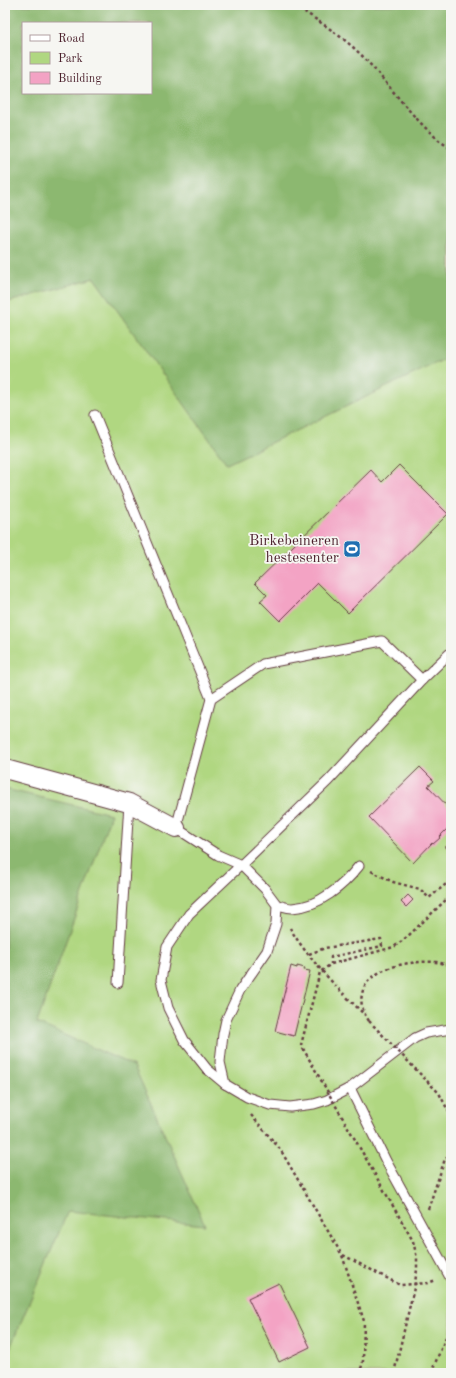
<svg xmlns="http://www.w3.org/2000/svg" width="456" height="1378" font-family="'Old Standard TT',serif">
	<rect width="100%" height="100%" fill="#f6f6f2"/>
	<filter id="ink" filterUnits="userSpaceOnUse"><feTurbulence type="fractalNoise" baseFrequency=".025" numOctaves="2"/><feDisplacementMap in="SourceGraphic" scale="8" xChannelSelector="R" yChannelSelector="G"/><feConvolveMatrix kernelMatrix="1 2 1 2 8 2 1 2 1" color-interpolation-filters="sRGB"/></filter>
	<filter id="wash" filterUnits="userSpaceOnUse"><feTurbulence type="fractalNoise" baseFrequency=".012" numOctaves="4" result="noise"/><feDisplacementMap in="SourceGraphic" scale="16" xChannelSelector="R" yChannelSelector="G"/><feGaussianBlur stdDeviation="0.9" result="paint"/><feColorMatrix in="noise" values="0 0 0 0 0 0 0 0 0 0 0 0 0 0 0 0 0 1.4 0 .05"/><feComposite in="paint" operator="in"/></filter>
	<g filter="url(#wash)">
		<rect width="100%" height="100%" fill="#f2e1c6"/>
		<path fill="#b0d781" stroke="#7d7b56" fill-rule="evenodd" d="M5 5H451V1373H5ZM23 23H151V93H23Z"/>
		<g fill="#8cb86f" stroke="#6b6c4d" fill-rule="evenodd">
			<path d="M5 5H451V356L227 464 94 278 5 303ZM23 23H151V93H23Z"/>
			<path d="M5 789 111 814 37 1023 134 1066 205 1225 68 1211 5 1360Z"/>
		</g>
		<g id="blocks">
			<g fill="#f3a3c4">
				<path d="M399 465 448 514 348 613 318 583 280 621 260 601 267 595 255 583 371 470 382 482Z"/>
				<path d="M420 767 434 781 428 786 451 810V825L439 837 440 838 433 844 432 843 413 863 369 817Z"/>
				<path d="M408 895 413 900 406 907 401 902Z"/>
				<path d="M291 966 297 968V966L305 968 304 970 310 971 294 1036 275 1031Z"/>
				<path d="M279 1283 310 1347 279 1362 248 1298Z"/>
			</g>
		</g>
	</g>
	<g filter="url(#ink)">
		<use href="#blocks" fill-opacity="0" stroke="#633c42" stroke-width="1"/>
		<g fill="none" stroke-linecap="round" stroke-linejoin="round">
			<defs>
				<g id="service">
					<path d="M95 415 211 699 176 828 218 855 241 865 189 914 167 947 161 980 168 1008 184 1040 207 1069 225 1084 247 1097 270 1105 290 1107 314 1104 327 1100 350 1088 415 1038 426 1033 451 1029"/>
					<path d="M211 699 263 664 382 641 422 680"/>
					<path d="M277 905C282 906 287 908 292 908 319 907 344 885 359 866"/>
					<path d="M118 983 129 803"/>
					<path d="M225 1084 220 1062 223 1034 226 1020 240 990 267 951 276 924 277 905 265 889 241 865 328 781 422 680 451 652"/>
					<path d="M350 1088 386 1161 451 1279"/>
				</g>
				<path id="minor" d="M5 769 129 803 176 828"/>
			</defs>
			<use href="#service" stroke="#633c42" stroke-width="11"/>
			<use href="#minor" stroke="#633c42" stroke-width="20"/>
			<g stroke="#633c42" stroke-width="2.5" stroke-dasharray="3 3" stroke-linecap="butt">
				<path d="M294 5C320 22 346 38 367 61 393 89 419 128 451 149"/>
				<path d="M446 846 451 852"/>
				<path d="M371 871 393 882 420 889 429 898 451 880"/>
				<path d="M290 928C307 958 340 991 365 1015"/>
				<path d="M309 954 325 948 381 939 382 946 331 957V964"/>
				<path d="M369 1021C363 1012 360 1004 362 994 367 967 412 960 436 962 441 963 446 964 451 965"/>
				<path d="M427 1081 439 1093 451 1116"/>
				<path d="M251 1115 280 1149 342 1255 364 1321 363 1361 360 1373"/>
				<path d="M428 1209 445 1159 451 1155"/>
				<path d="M343 1255 400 1285 428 1283 436 1280"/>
				<path d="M431 1373 451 1325"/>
			</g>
			<use href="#service" stroke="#fff" stroke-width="9"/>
			<use href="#minor" stroke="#fff" stroke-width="18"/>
			<g stroke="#633c42" stroke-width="2.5" stroke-dasharray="3 3" stroke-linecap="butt">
				<path d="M369 1021 427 1081"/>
				<path d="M394 1373 414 1288 417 1270V1258L413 1241 301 1045 320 972 331 964 394 947 407 937 451 895"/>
			</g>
		</g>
	</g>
	<defs>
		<symbol id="stadium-square" viewBox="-11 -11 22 22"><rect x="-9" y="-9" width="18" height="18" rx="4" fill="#1f6fb2" stroke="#f6f6f2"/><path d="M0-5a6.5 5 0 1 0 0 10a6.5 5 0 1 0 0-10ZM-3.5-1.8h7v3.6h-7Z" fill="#fff"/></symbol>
	</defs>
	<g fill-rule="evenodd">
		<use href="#stadium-square" x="342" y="539" width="20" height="20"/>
	</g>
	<g text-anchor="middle" stroke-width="3.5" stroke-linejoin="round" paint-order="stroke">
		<g font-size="15" fill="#4a1f2b" stroke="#f6f6f2" text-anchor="end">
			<text x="339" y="545">Birkebeineren<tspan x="339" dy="17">hestesenter</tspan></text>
		</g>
	</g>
	<rect width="456" height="1378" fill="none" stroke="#f6f6f2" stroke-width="20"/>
	<rect x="22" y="22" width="130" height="72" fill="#f6f6f2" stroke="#b1a0a2"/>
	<rect x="30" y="35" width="20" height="6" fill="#ffffff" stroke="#b1a0a2"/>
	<text x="58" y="42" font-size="12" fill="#4a1f2b">Road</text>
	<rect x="30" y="52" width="20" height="12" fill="#b0d781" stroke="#b1a0a2"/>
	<text x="58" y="62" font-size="12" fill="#4a1f2b">Park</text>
	<rect x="30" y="72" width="20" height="12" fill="#f3a3c4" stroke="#b1a0a2"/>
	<text x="58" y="82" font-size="12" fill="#4a1f2b">Building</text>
</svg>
